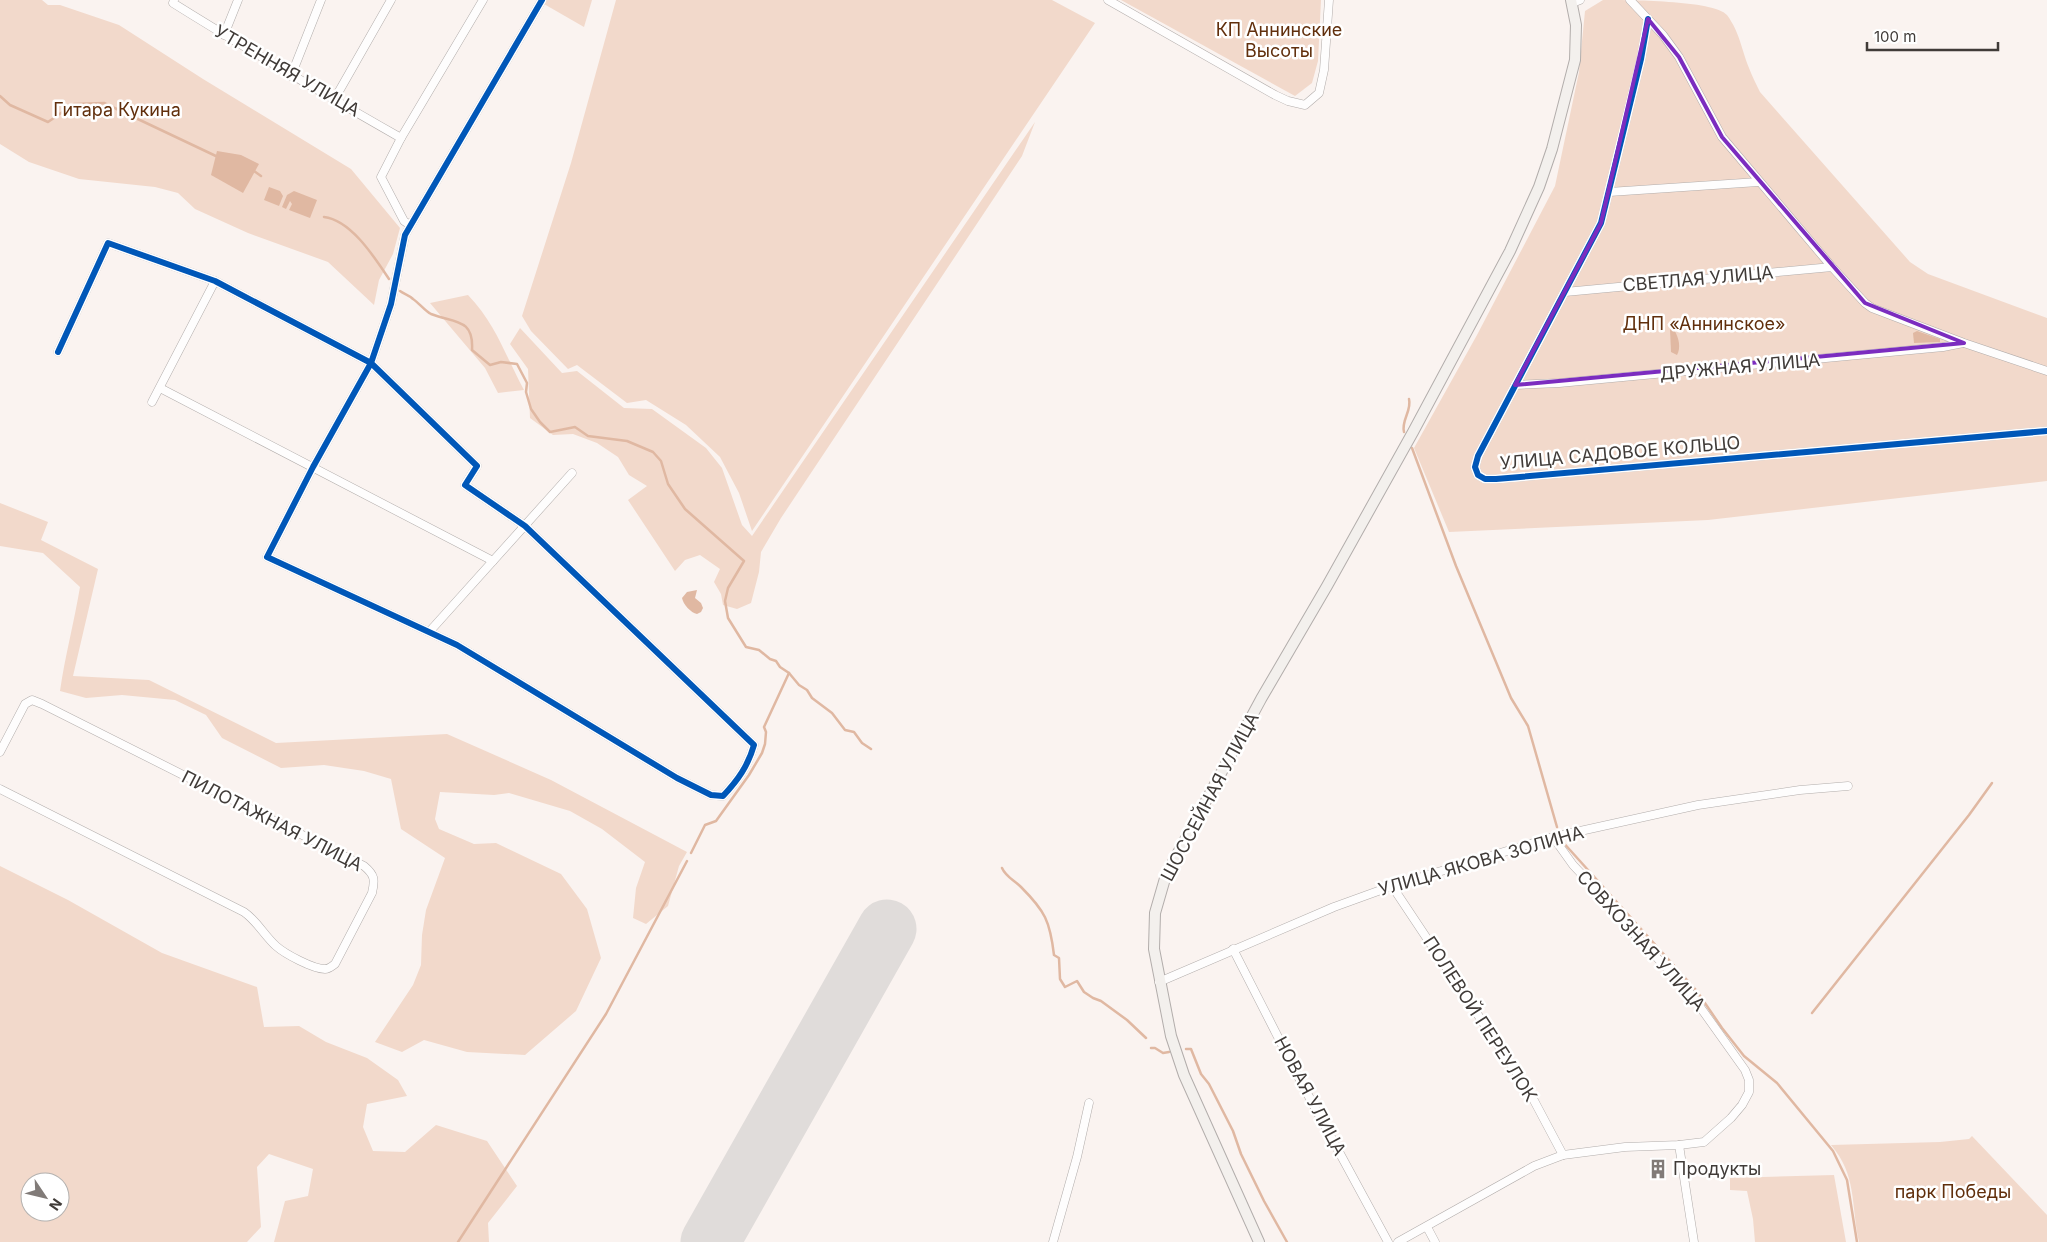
<svg xmlns="http://www.w3.org/2000/svg" width="2047" height="1242" font-family="Inter,sans-serif">
	<rect width="100%" height="100%" fill="#faf3f0"/>
	<g fill="#f2d9cb" fill-rule="evenodd">
		<path d="M0 0H42L48 5H60L119 25 203 79 351 169 400 228 393 254 379 280 374 305 328 262 248 233 195 209 178 193 155 187 79 179 29 162 0 144Z"/>
		<path d="M547 0H592L584 27 544 4Z"/>
		<path d="M616 0H1052L1095 23 752 531 739 493 720 457 686 425 646 400 627 403 577 365 568 369 531 331 522 316 571 163Z"/>
		<path d="M1121 0H1321L1318 61 1312 83 1295 96Z"/>
		<path d="M1603 0C1626 0 1714 0 1727 15 1740 33 1741 48 1749 68 1752 76 1756 84 1760 92L1910 262 1928 274 2047 318V481L1708 520 1449 532 1414 448 1477 335 1555 186 1579 72 1585 11Z"/>
		<path d="M1035 122 1022 156 781 518 761 552 759 572 751 603 737 609 723 605 721 594 714 582 720 569 700 555 685 560 675 571 628 500 647 486 629 475 618 457 597 443 573 434 553 435 530 418 528 369 510 344 520 328 562 373 577 371 624 408 652 409 706 448 722 468 742 525 752 536Z"/>
		<path d="M468 295C496 324 505 355 524 390L498 393 485 368 430 303Z"/>
		<path d="M0 503 48 522 41 540 98 569 73 676 149 680 276 743 447 734 551 780 687 852 679 866 668 906 646 924 633 918 636 888 645 862 602 829 570 811 509 793 494 795 440 792 435 819 439 829 474 844 496 843 561 874 587 909 601 958 576 1011 525 1055 467 1052 424 1040 402 1052 375 1042 413 985 421 965 422 935 426 910 445 858 401 829 391 779 364 771 324 765 281 768 222 738 206 715 175 700 122 695 86 698 60 691C65 656 74 623 80 587L43 553 0 546Z"/>
		<path d="M0 866 68 900 162 953 257 987 264 1027 299 1026 326 1042 367 1058 398 1080 407 1096 367 1104 363 1127 373 1151 405 1152 436 1125 487 1141 517 1186 488 1223 489 1242H274L285 1201 308 1196 313 1169 269 1154 257 1167 261 1227 247 1242H0ZM30 1182H60V1212H30Z"/>
		<path d="M1972 1136 2047 1215V1242H1859C1851 1205 1857 1175 1831 1145L1940 1142 1969 1139Z"/>
		<path d="M1834 1175 1846 1242H1755L1753 1219 1747 1191 1730 1190V1178Z"/>
	</g>
	<g fill="#e0b8a2">
		<path d="M217 151 241 155 259 164 243 193 211 175Z"/>
		<path d="M269 187 280 191 283 196 279 206 264 200Z"/>
		<path d="M294 191 317 200 310 218 289 210 292 204 290 201 286 209 282 207 287 195Z"/>
		<path d="M1670 329 1674 330C1679 337 1681 348 1677 355L1671 352Z"/>
		<path d="M1917 331 1940 339V342L1914 343 1913 333Z"/>
		<path d="M697 590 695 598 701 603 703 608 701 612 697 614C691 613 683 604 682 598L687 592Z"/>
	</g>
	<g fill="none" stroke-linecap="round" stroke-linejoin="round">
		<g stroke="#e0b8a2" stroke-width="2.5">
			<path d="M0 96 10 105 48 122 74 104 104 103 218 157"/>
			<path d="M254 171 261 176"/>
			<path d="M324 217C351 220 375 258 389 279"/>
			<path d="M400 291C404 294 409 295 413 299 419 303 425 311 431 314 454 323 474 318 472 350L490 365 501 362 517 364 527 383 526 392 531 409 540 422 550 432 575 427 588 436 627 441 653 452 661 461 668 484 685 509 744 561 728 588 725 601 728 618 746 647 759 650 770 659 776 661 780 667 789 673 799 685 807 690 812 698 832 713 845 730 854 732 862 743 871 749"/>
			<path d="M1404 432C1401 420 1412 411 1409 399"/>
			<path d="M1412 448 1456 566 1511 698 1528 726 1557 827"/>
			<path d="M1561 840 1696 990 1722 1028 1744 1056 1777 1083 1833 1151 1847 1180 1857 1242"/>
			<path d="M691 853 705 825 716 821 749 775 762 753 765 744 766 732 764 727 789 673"/>
			<path d="M1002 868C1006 877 1014 880 1021 887 1045 911 1050 921 1054 955L1059 958 1060 979 1065 987 1077 981 1084 992 1093 998 1101 1001 1127 1020 1146 1038"/>
			<path d="M1812 1013 1969 815 1992 783"/>
			<path d="M1151 1048H1155L1163 1053 1169 1052"/>
			<path d="M1186 1049H1191L1201 1074 1209 1084 1233 1131 1241 1154 1264 1201 1287 1242"/>
			<path d="M458 1242 606 1014 687 861"/>
		</g>
		<path stroke="#e0dcda" stroke-width="59" d="M710 1242 887 929"/>
		<defs>
			<g id="street">
				<path d="M174 0 173 3C248 50 324 94 401 138"/>
				<path d="M1108 0 1275 95 1288 101 1305 105 1319 93 1324 70 1329 0"/>
				<path d="M1630 0 1663 35 1679 57 1722 137 1832 267 1865 303 1872 308 1964 343 2047 371"/>
				<path d="M1572 3 1580 0"/>
				<path d="M1648 19 1641 59 1601 223 1478 456 1475 467 1478 475 1485 479H1496L2047 431"/>
				<path d="M224 35 238 0"/>
				<path d="M291 76 321 0"/>
				<path d="M334 100 391 0"/>
				<path d="M1609 192 1758 182"/>
				<path d="M410 225 404 221 381 177 401 138 483 0"/>
				<path d="M1565 292 1832 267"/>
				<path d="M58 352 108 243 215 281 371 363 477 466 465 485 525 526 754 745C748 766 738 780 723 796L711 795 677 778 457 645 267 557 313 467 371 363 391 304 405 235 542 0"/>
				<path d="M1515 385 1559 383 1943 347 1963 343"/>
				<path d="M160 388 493 561"/>
				<path d="M152 402 215 281"/>
				<path d="M430 631 572 473"/>
				<path d="M0 752 25 704 32 700 42 704 364 866C375 875 375 880 372 893L335 964C332 966 329 969 325 969 313 969 285 954 276 946 264 935 257 921 244 912L0 789"/>
				<path d="M1392 886 1530 1093 1563 1155"/>
				<path d="M1233 949 1301 1082 1388 1242"/>
				<path d="M1159 982 1334 907 1392 886 1553 837 1698 805 1800 790 1848 786"/>
				<path d="M1679 1145 1694 1242"/>
				<path d="M1427 1227 1435 1242"/>
				<path d="M1053 1242 1077 1157 1089 1103"/>
				<path d="M1398 1242 1534 1166 1563 1155 1625 1147 1679 1145 1704 1142 1731 1118 1742 1105 1749 1092V1080L1745 1070 1688 990 1634 934 1606 900 1573 865 1553 837"/>
			</g>
			<path id="secondary" d="M1259 1242 1184 1075 1171 1036 1154 949 1155 913 1166 875 1261 699 1327 586 1413 432 1510 251 1539 187 1552 149 1575 60 1576 25 1571 0"/>
		</defs>
		<use href="#street" stroke="#b2adab" stroke-width="9"/>
		<use href="#secondary" stroke="#b2adab" stroke-width="12"/>
		<use href="#street" stroke="#fefdfd" stroke-width="8"/>
		<use href="#secondary" stroke="#f3f0ed" stroke-width="10"/>
		<defs>
			<g id="cycleway">
				<path d="M1648 19 1641 59 1601 223 1478 456 1475 467 1478 475 1485 479H1496L2047 431"/>
				<path d="M58 352 108 243 215 281 371 363 477 466 465 485 525 526 754 745C748 766 738 780 723 796L711 795 677 778 457 645 267 557 313 467 371 363 391 304 405 235 542 0"/>
			</g>
		</defs>
		<use href="#cycleway" stroke="#fff" stroke-width="9"/>
		<use href="#cycleway" stroke="#0057b8" stroke-width="6"/>
	</g>
	<path fill="none" stroke="#7b2cbf" stroke-width="4" stroke-linejoin="round" d="M1648 19 1679 57 1722 137 1865 303 1964 343 1515 385 1601 223Z"/>
	<defs>
		<symbol id="building-bare" viewBox="-9 -9 18 18"><path d="M-4-6H4V6H1V3H-1V6H-4ZM-2.5-4.3h1.7v1.8h-1.7ZM.8-4.3h1.7v1.8H.8ZM-2.5-1h1.7V.8h-1.7ZM.8-1h1.7V.8H.8Z" fill="#817b78" stroke="#fff" stroke-width="2.5" paint-order="stroke"/></symbol>
	</defs>
	<g fill-rule="evenodd">
		<use href="#building-bare" x="1644" y="1155" width="28" height="28"/>
	</g>
	<g text-anchor="middle" stroke-width="5" stroke-linejoin="round" paint-order="stroke">
		<g font-size="18" fill="#612f0c" stroke="#fff">
			<text x="1279" y="36">КП Аннинские<tspan x="1279" dy="21">Высоты</tspan></text>
			<text x="117" y="116">Гитара Кукина</text>
			<text x="1704" y="330">ДНП «Аннинское»</text>
			<text x="1953" y="1198">парк Победы</text>
		</g>
		<g font-size="18" fill="#403b38" stroke="#fff">
			<text transform="translate(287 71) rotate(30)" y="6">УТРЕННЯЯ УЛИЦА</text>
			<text transform="translate(1698 279) rotate(-5)" y="6">СВЕТЛАЯ УЛИЦА</text>
			<text transform="translate(1740 367) rotate(-5)" y="6">ДРУЖНАЯ УЛИЦА</text>
			<text transform="translate(1620 453) rotate(-5)" y="6">УЛИЦА САДОВОЕ КОЛЬЦО</text>
			<text transform="translate(1210 797) rotate(-62)" y="6">ШОССЕЙНАЯ УЛИЦА</text>
			<text transform="translate(272 821) rotate(27)" y="6">ПИЛОТАЖНАЯ УЛИЦА</text>
			<text transform="translate(1481 861) rotate(-16)" y="6">УЛИЦА ЯКОВА ЗОЛИНА</text>
			<text transform="translate(1641 941) rotate(48)" y="6">СОВХОЗНАЯ УЛИЦА</text>
			<text transform="translate(1480 1019) rotate(57)" y="6">ПОЛЕВОЙ ПЕРЕУЛОК</text>
			<text transform="translate(1310 1096) rotate(62)" y="6">НОВАЯ УЛИЦА</text>
		</g>
		<g font-size="18" fill="#403b38" stroke="#fff" text-anchor="start">
			<text x="1673" y="1175">Продукты</text>
		</g>
	</g>
	<g transform="translate(45 1197) rotate(125)"><circle r="24" fill="#ffffff" stroke="#b3b1af"/>
	<path d="M0-4L9 19L0 12L-9 19Z" fill="#817b78"/>
	<text y="-8" font-size="14" font-weight="bold" text-anchor="middle" fill="#403b38">N</text>
	</g>
	<path d="M1867 42v8h131v-8" fill="none" stroke="#403b38" stroke-width="2.5"/>
	<text x="1874" y="42" font-size="15" fill="#403b38" stroke="#ffffff" stroke-width="4" paint-order="stroke">100 m</text>
</svg>
